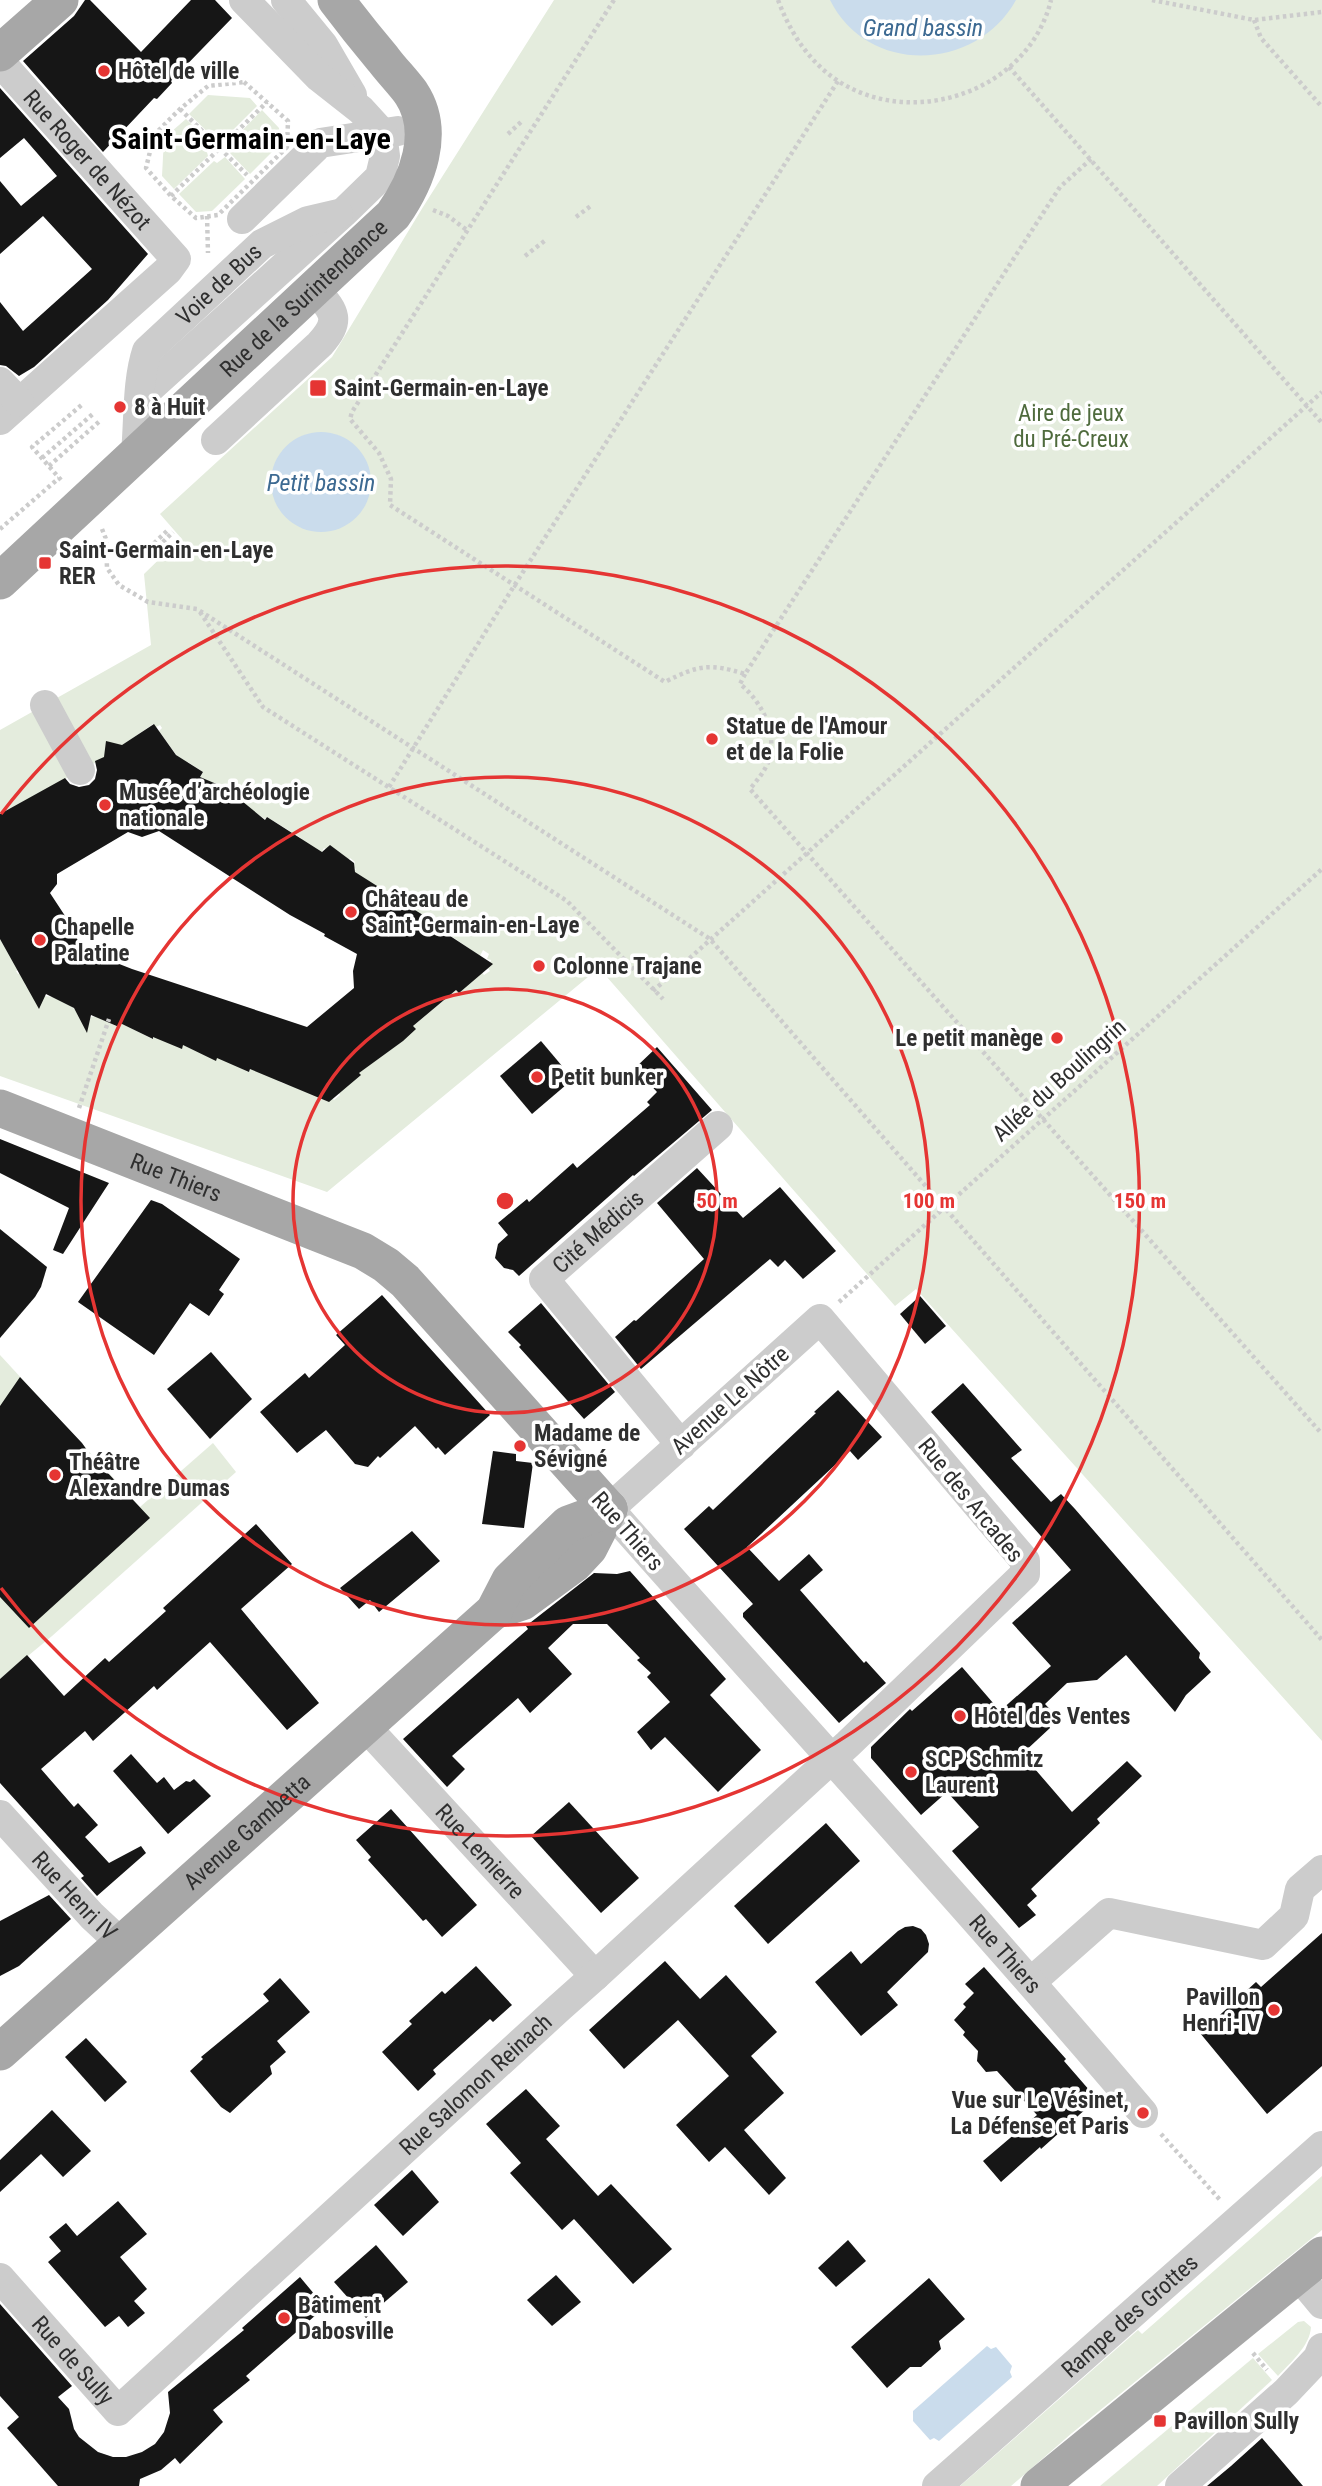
<svg xmlns="http://www.w3.org/2000/svg" width="1322" height="2486" font-family="'Roboto Condensed',sans-serif">
	<rect width="100%" height="100%" fill="#fff"/>
	<g fill="#e4ecdd">
		<path d="M554 0H1322V1741L916 1289 895 1306 599 968 327 1192 0 1076V934L8 953 22 968 16 971 18 974 22 972 29 981 25 984 26 986 42 999 45 996 62 998 89 1022 91 1017 95 1016 118 1027 120 1022 152 1039 154 1034 218 1056 249 1072 251 1068 279 1078V1081L282 1083 321 1094 320 1098 327 1101 332 1098 334 1100 340 1095 338 1091 360 1075 358 1072 391 1049 413 1026 456 990 459 993 480 970 484 975 490 971 488 968 491 960 487 959 489 954 483 950 480 956 444 931 445 929 442 927 353 874 356 869 353 867 355 862 350 858 348 861 324 848 320 855 300 842 302 839 298 836 267 817 265 819 199 779 203 772 188 762 185 767 159 731 162 728 160 725 156 727 153 724 104 758 0 814V730L151 645 144 574 181 538 160 514 332 357 423 207Z"/>
		<path d="M208 95 250 98 257 106 228 135 224 134 216 140 189 114Z"/>
		<path d="M262 110 279 128 281 143 250 174 230 153 234 147 232 141Z"/>
		<path d="M186 119 212 144 207 152 208 156 174 189 162 176 164 138Z"/>
		<path d="M225 157 245 179 212 211 196 212 179 194 214 161 217 163Z"/>
		<path d="M0 1355 140 1507 213 1443 236 1472 52 1636 0 1679Z"/>
		<path d="M1322 2176V2230L1072 2433 1011 2486H960L1138 2330 1142 2334Z"/>
		<path d="M1304 2321 1311 2327C1310 2346 1290 2363 1278 2376L1258 2354 1298 2322Z"/>
		<path d="M1253 2358 1272 2380 1157 2486H1100Z"/>
	</g>
	<g fill="#cadcec">
		<path d="M830 0H1016C976 72 868 76 830 0Z"/>
		<circle cx="321" cy="482" r="50"/>
		<path d="M987 2346 991 2349 996 2347 1012 2366 1010 2372 1012 2377 939 2441 934 2438 930 2440 913 2421V2411Z"/>
	</g>
	<g fill="#161616" fill-rule="evenodd">
		<path d="M85 0H90L141 52 191 0H215L232 18 171 81 172 83 157 99 154 98 103 152 23 61 74 16Z"/>
		<path d="M0 88 148 254 108 300 34 367 19 376 6 366 0 365V302L23 331 92 269 43 216 0 254V181L21 206 57 176 24 138 0 158Z"/>
		<path d="M154 724 176 755 203 772 200 777 226 788 265 820 267 817 322 852 330 845 354 863 355 872 445 929 444 932 493 964 459 993 456 990 413 1026 416 1029 403 1041 359 1073 361 1075 329 1102 250 1069 249 1072 217 1058 216 1061 183 1045 182 1049 153 1037V1039L120 1023 119 1027 91 1015 87 1033 74 1008 46 994 39 1009 0 939V814L65 778 70 784 79 787 89 785 95 779 97 770 95 761 104 757 106 741 122 745ZM159 831 290 915 325 934 324 936 357 954 353 971 354 988 307 1027 132 969 81 949 73 928 50 893 57 884V874L128 832 142 837Z"/>
		<path d="M541 1041 573 1079 532 1114 500 1076Z"/>
		<path d="M657 1047 712 1110 634 1176 633 1175 519 1276 513 1270 504 1268 495 1258 498 1244 508 1235 498 1223 527 1199 529 1202 573 1163 577 1168 650 1105 647 1102 657 1092 635 1068Z"/>
		<path d="M0 1139 109 1183 63 1254 53 1250 69 1208 0 1173Z"/>
		<path d="M697 1168 743 1218 780 1187 836 1251 803 1279 785 1260 778 1267 770 1259 641 1369 615 1337 634 1320 636 1321 704 1259 657 1203Z"/>
		<path d="M151 1200 162 1204 240 1259 219 1290 224 1294 209 1316 190 1303 154 1355 78 1302Z"/>
		<path d="M0 1229 47 1267 41 1287 35 1297 0 1338Z"/>
		<path d="M382 1295 490 1415 445 1455 438 1447 436 1449 415 1426 380 1458 378 1456 368 1467 355 1464 326 1430 297 1453 260 1412 305 1373 309 1378 345 1345 336 1335Z"/>
		<path d="M920 1296 946 1326 925 1344 900 1314Z"/>
		<path d="M541 1303 615 1392 584 1419 519 1347 521 1345 508 1332Z"/>
		<path d="M211 1352 252 1399 210 1439 167 1389Z"/>
		<path d="M20 1377 82 1443 87 1450 85 1453 89 1456 91 1455 150 1518 29 1628 0 1597V1406Z"/>
		<path d="M963 1383 1022 1450 1011 1458 1051 1502 1061 1494 1075 1509 1200 1653 1199 1658 1211 1672 1186 1695 1175 1712 1126 1655 1097 1680 1067 1683 1045 1704 1058 1718 1049 1726 1050 1728 1022 1754 1072 1812 1127 1761 1142 1776 1097 1819 1100 1823 1031 1889 1037 1896 1027 1905 1036 1915 1019 1928 952 1851 979 1827 947 1792 921 1815 871 1758V1747L910 1709 912 1711 962 1667 1000 1711 1051 1666 1012 1623 1071 1570 931 1412Z"/>
		<path d="M838 1390 882 1437 858 1460 850 1451 747 1547 779 1581 809 1554 823 1570 800 1590 864 1663 866 1661 886 1683 839 1723 743 1617V1613L753 1604 684 1529 709 1506 713 1510 816 1413 814 1412Z"/>
		<path d="M493 1451 516 1454V1461L533 1463 524 1528 482 1524Z"/>
		<path d="M256 1524 292 1564 241 1609 319 1703 287 1730 210 1642 157 1690 154 1686 93 1741 85 1731 41 1769 74 1807 78 1803 98 1825 85 1837 109 1863 141 1846 146 1853 97 1896 81 1878 84 1876 0 1783V1679L27 1655 64 1696 105 1658 109 1662 166 1611 163 1608Z"/>
		<path d="M412 1531 440 1561 379 1612 370 1600 359 1609 340 1588Z"/>
		<path d="M630 1571 726 1679 710 1695 761 1750 718 1792 665 1737 651 1750 637 1732 670 1702 647 1677 651 1673 637 1660 640 1658 607 1624H573L548 1648 572 1674 530 1713 518 1698 452 1756 465 1769 447 1787 403 1739 528 1629 526 1626 594 1573 617 1574Z"/>
		<path d="M131 1754 157 1783 164 1777 174 1790 186 1781 190 1782 194 1779 211 1796 168 1834 113 1771Z"/>
		<path d="M569 1802 639 1878 601 1913 531 1836Z"/>
		<path d="M391 1809 477 1905 442 1937 426 1919 423 1921 368 1860 371 1857 356 1840Z"/>
		<path d="M826 1823 860 1861 768 1944 734 1906Z"/>
		<path d="M49 1895 71 1919 19 1966 0 1976V1921Z"/>
		<path d="M913 1926 921 1929 926 1935 929 1944 928 1952 887 1992 898 2005 861 2036 815 1982 851 1951 861 1964 898 1931 905 1927Z"/>
		<path d="M1322 1933V2066L1267 2114 1200 2033 1256 1982 1261 1987Z"/>
		<path d="M665 1961 700 1999 726 1975 777 2032 751 2056 784 2093 744 2130 786 2178 769 2195 725 2147 709 2162 676 2125 729 2076 678 2020 624 2069 589 2030Z"/>
		<path d="M476 1966 512 2005 493 2022 490 2019 433 2070 436 2074 418 2091 382 2052 412 2024 409 2021 442 1991 445 1994Z"/>
		<path d="M984 1967 1066 2059 1064 2061 1097 2099 1041 2149 1040 2147 1001 2182 983 2161 1037 2115 997 2071 986 2072 977 2061 978 2051 963 2035 965 2032 954 2020 966 2007 963 2004 974 1993 965 1984Z"/>
		<path d="M280 1978 310 2012 277 2041 286 2052 270 2066 272 2074 230 2113 221 2107 190 2071 203 2059 201 2057 269 2001 263 1994Z"/>
		<path d="M86 2038 127 2082 105 2102 65 2057Z"/>
		<path d="M526 2089 560 2126 546 2139 598 2196 611 2184 672 2249 633 2284 574 2219 562 2230 510 2173 521 2163 486 2124Z"/>
		<path d="M52 2110 91 2151 63 2177 41 2154 0 2192V2160Z"/>
		<path d="M412 2170 439 2202 403 2236 374 2205Z"/>
		<path d="M118 2201 147 2234 120 2257 147 2289 134 2301 145 2313 128 2327 119 2316 105 2327 48 2262 61 2251 49 2237 66 2223 77 2236Z"/>
		<path d="M848 2240 866 2261 836 2287 818 2268Z"/>
		<path d="M376 2245 408 2282 366 2318 334 2282Z"/>
		<path d="M556 2275 581 2302 552 2326 527 2300Z"/>
		<path d="M300 2277 325 2307 246 2376 250 2380 213 2410 223 2422 180 2464 175 2458 161 2470 140 2479 139 2486H58L7 2428 19 2417 0 2396V2304L72 2386 58 2397 69 2409 74 2429 79 2437 98 2452 113 2457H126L142 2452 155 2444 164 2432 170 2413 168 2392 244 2330 242 2328Z"/>
		<path d="M929 2278 965 2319 939 2341 941 2349 921 2367H910L887 2388 851 2347Z"/>
		<path d="M1262 2438 1303 2486H1207L1231 2466Z"/>
	</g>
	<g fill="none" stroke-linecap="round" stroke-linejoin="round">
		<g stroke="#ccc" stroke-width="4.5" stroke-dasharray="3.5 3.5" stroke-linecap="butt">
			<path d="M614 0 352 412 350 419 379 453 391 479 390 505 665 682C698 665 710 663 745 674L1060 187 1091 159"/>
			<path d="M778 0C790 32 808 61 838 81 914 130 1029 91 1051 0"/>
			<path d="M1152 0 1254 20 1322 12"/>
			<path d="M1254 20 1261 38 1322 107"/>
			<path d="M1009 67 1322 423"/>
			<path d="M244 82 288 121 287 147 218 215 196 218 171 196 146 168 154 135 180 109 208 86Z"/>
			<path d="M180 109 247 175"/>
			<path d="M508 134 521 122"/>
			<path d="M171 196 267 102"/>
			<path d="M433 210 448 216 468 231"/>
			<path d="M207 216 208 253"/>
			<path d="M576 217 592 205"/>
			<path d="M525 256 547 239"/>
			<path d="M42 458 94 413"/>
			<path d="M49 466 101 420"/>
			<path d="M61 480 32 447 84 403"/>
			<path d="M0 529 59 478"/>
			<path d="M102 529 106 539 107 568 119 585 148 602 197 609 710 939 1322 1640"/>
			<path d="M149 548 169 529"/>
			<path d="M153 552 173 532"/>
			<path d="M200 612 263 707 567 901 663 999"/>
			<path d="M745 674 740 684C760 700 776 729 770 756 767 769 758 779 750 789L1322 1434"/>
			<path d="M389 787 514 586 838 81"/>
			<path d="M653 991 1322 392"/>
			<path d="M79 1108 109 1019"/>
			<path d="M839 1302 1322 869"/>
			<path d="M1161 2134 1221 2201"/>
			<path d="M1253 2353 1267 2370"/>
		</g>
		<g stroke="#ccc" stroke-width="30">
			<path d="M286 0 323 45 352 95"/>
			<path id="s1" d="M0 62 176 259 168 270 0 420"/>
			<path d="M242 219 320 143 398 131"/>
			<path d="M0 382 19 402"/>
			<path d="M141 396 343 213 380 177 385 156 382 133 361 110 319 77 244 0"/>
			<path d="M216 440 320 344C342 319 334 312 315 289"/>
			<path id="s2" d="M136 453C139 421 137 381 147 351L262 244 308 221 338 214"/>
			<path d="M45 705 80 770"/>
			<path id="s3" d="M681 1445 544 1279 718 1126"/>
			<path id="s4" d="M365 1726 595 1976"/>
			<path id="s5" d="M0 1815 92 1916 122 1944"/>
			<path d="M1031 1982 1109 1913 1263 1945 1294 1916 1300 1889 1322 1870"/>
			<path d="M1298 2275 1322 2304"/>
			<path id="s6" d="M0 2278 118 2411 559 2008 595 1976 814 1775 848 1744 1025 1574V1561L820 1319 609 1509C787 1711 969 1908 1143 2113"/>
			<path id="s7" d="M937 2486 1322 2146"/>
			<path d="M1180 2486 1286 2392 1318 2358 1322 2348"/>
		</g>
		<g stroke="#a7a7a7" stroke-width="37">
			<path d="M0 53 60 0"/>
			<path id="s8" d="M0 581 393 215C417 181 437 132 411 93 403 82 392 71 383 59 367 40 351 20 336 0"/>
			<path id="s9" d="M0 1108 363 1251 386 1265 405 1281 609 1509"/>
			<path d="M494 1611 522 1602 574 1564 589 1548 609 1509"/>
			<path id="s10" d="M0 2052 494 1611 510 1580 568 1524 609 1509"/>
			<path d="M1039 2486 1322 2255"/>
		</g>
	</g>
	<g fill="none" stroke="#e53533" stroke-width="3.5">
		<circle cx="505" cy="1201" r="212"/>
		<circle cx="505" cy="1201" r="424"/>
		<path d="M1 814A635 635 0 1 1 1 1588"/>
	</g>
	<g fill="#e53533" stroke="#fff" stroke-width="2.5">
		<circle cx="104" cy="71" r="7"/>
		<rect x="309" y="379" width="18" height="18" rx="3.5"/>
		<circle cx="120" cy="407" r="7"/>
		<rect x="38" y="556" width="14" height="14" rx="3.5"/>
		<circle cx="712" cy="739" r="7"/>
		<circle cx="105" cy="805" r="7"/>
		<circle cx="351" cy="912" r="7"/>
		<circle cx="40" cy="940" r="7"/>
		<circle cx="539" cy="966" r="7"/>
		<circle cx="1057" cy="1038" r="7"/>
		<circle cx="537" cy="1077" r="7"/>
		<circle cx="520" cy="1446" r="7"/>
		<circle cx="55" cy="1475" r="7"/>
		<circle cx="960" cy="1716" r="7"/>
		<circle cx="911" cy="1772" r="7"/>
		<circle cx="1274" cy="2010" r="7"/>
		<circle cx="1143" cy="2113" r="7"/>
		<circle cx="284" cy="2318" r="7"/>
		<rect x="1153" y="2414" width="14" height="14" rx="3.5"/>
	</g>
	<g text-anchor="middle" stroke-width="7" stroke-linejoin="round" paint-order="stroke">
		<g font-size="23" font-weight="bold" fill="#2f2f2f" stroke="#fff" text-anchor="start">
			<text x="118" y="79">Hôtel de ville</text>
			<text x="334" y="396">Saint-Germain-en-Laye</text>
			<text x="134" y="415">8 à Huit</text>
			<text x="59" y="558">Saint-Germain-en-Laye<tspan x="59" dy="26">RER</tspan></text>
			<text x="726" y="734">Statue de l'Amour<tspan x="726" dy="26">et de la Folie</tspan></text>
			<text x="119" y="800">Musée d’archéologie<tspan x="119" dy="26">nationale</tspan></text>
			<text x="365" y="907">Château de<tspan x="365" dy="26">Saint-Germain-en-Laye</tspan></text>
			<text x="54" y="935">Chapelle<tspan x="54" dy="26">Palatine</tspan></text>
			<text x="553" y="974">Colonne Trajane</text>
			<text x="1043" y="1046" text-anchor="end">Le petit manège</text>
			<text x="551" y="1085">Petit bunker</text>
			<text x="534" y="1441">Madame de<tspan x="534" dy="26">Sévigné</tspan></text>
			<text x="69" y="1470">Théâtre<tspan x="69" dy="26">Alexandre Dumas</tspan></text>
			<text x="974" y="1724">Hôtel des Ventes</text>
			<text x="925" y="1767">SCP Schmitz<tspan x="925" dy="26">Laurent</tspan></text>
			<text x="1260" y="2005" text-anchor="end">Pavillon<tspan x="1260" dy="26">Henri-IV</tspan></text>
			<text x="1129" y="2108" text-anchor="end">Vue sur Le Vésinet,<tspan x="1129" dy="26">La Défense et Paris</tspan></text>
			<text x="298" y="2313">Bâtiment<tspan x="298" dy="26">Dabosville</tspan></text>
			<text x="1174" y="2429">Pavillon Sully</text>
		</g>
		<g font-size="23" fill="#2f2f2f" stroke="#fff">
			<text dy="8" stroke="none"><textPath href="#s1" startOffset="131">Rue Roger de Nézot</textPath></text>
			<text dy="8" stroke="none"><textPath href="#s2" startOffset="201">Voie de Bus</textPath></text>
			<text dy="8" stroke="none"><textPath href="#s8" startOffset="415">Rue de la Surintendance</textPath></text>
			<text transform="translate(1059 1080) rotate(-42)" y="8">Allée du Boulingrin</text>
			<text dy="8" stroke="none"><textPath href="#s9" startOffset="189">Rue Thiers</textPath></text>
			<text dy="8" stroke="none"><textPath href="#s3" startOffset="287">Cité Médicis</textPath></text>
			<text transform="translate(730 1400) rotate(-42)" y="8">Avenue Le Nôtre</text>
			<text transform="translate(971 1500) rotate(51)" y="8">Rue des Arcades</text>
			<text transform="translate(628 1531) rotate(49)" y="8">Rue Thiers</text>
			<text dy="8" stroke="none"><textPath href="#s10" startOffset="331">Avenue Gambetta</textPath></text>
			<text dy="8" stroke="none"><textPath href="#s4" startOffset="170">Rue Lemierre</textPath></text>
			<text dy="8" stroke="none"><textPath href="#s5" startOffset="110">Rue Henri IV</textPath></text>
			<text dy="8" stroke="none"><textPath href="#s6" startOffset="2622">Rue Thiers</textPath></text>
			<text dy="8" stroke="none"><textPath href="#s6" startOffset="662">Rue Salomon Reinach</textPath></text>
			<text dy="8" stroke="none"><textPath href="#s7" startOffset="257">Rampe des Grottes</textPath></text>
			<text dy="8" stroke="none"><textPath href="#s6" startOffset="110">Rue de Sully</textPath></text>
		</g>
		<g font-size="23" fill="#4f6b3d" stroke="#fff">
			<text x="1071" y="421">Aire de jeux<tspan x="1071" dy="26">du Pré-Creux</tspan></text>
		</g>
		<g font-size="24" font-style="italic" fill="#3d6a92" stroke="#fff">
			<text x="923" y="36">Grand bassin</text>
			<text x="321" y="491">Petit bassin</text>
		</g>
		<g font-size="30" font-weight="bold" fill="#000" stroke="#fff">
			<text x="251" y="149">Saint-Germain-en-Laye</text>
		</g>
	</g>
	<circle cx="505" cy="1201" r="10" fill="#e53533" stroke="#fff" stroke-width="3.5"/>
	<g font-size="21" text-anchor="middle" font-weight="bold" fill="#e53533" stroke="#fff" stroke-width="7" stroke-linejoin="round" paint-order="stroke">
		<text x="717" y="1208">50 m</text>
		<text x="929" y="1208">100 m</text>
		<text x="1140" y="1208">150 m</text>
	</g>
</svg>
